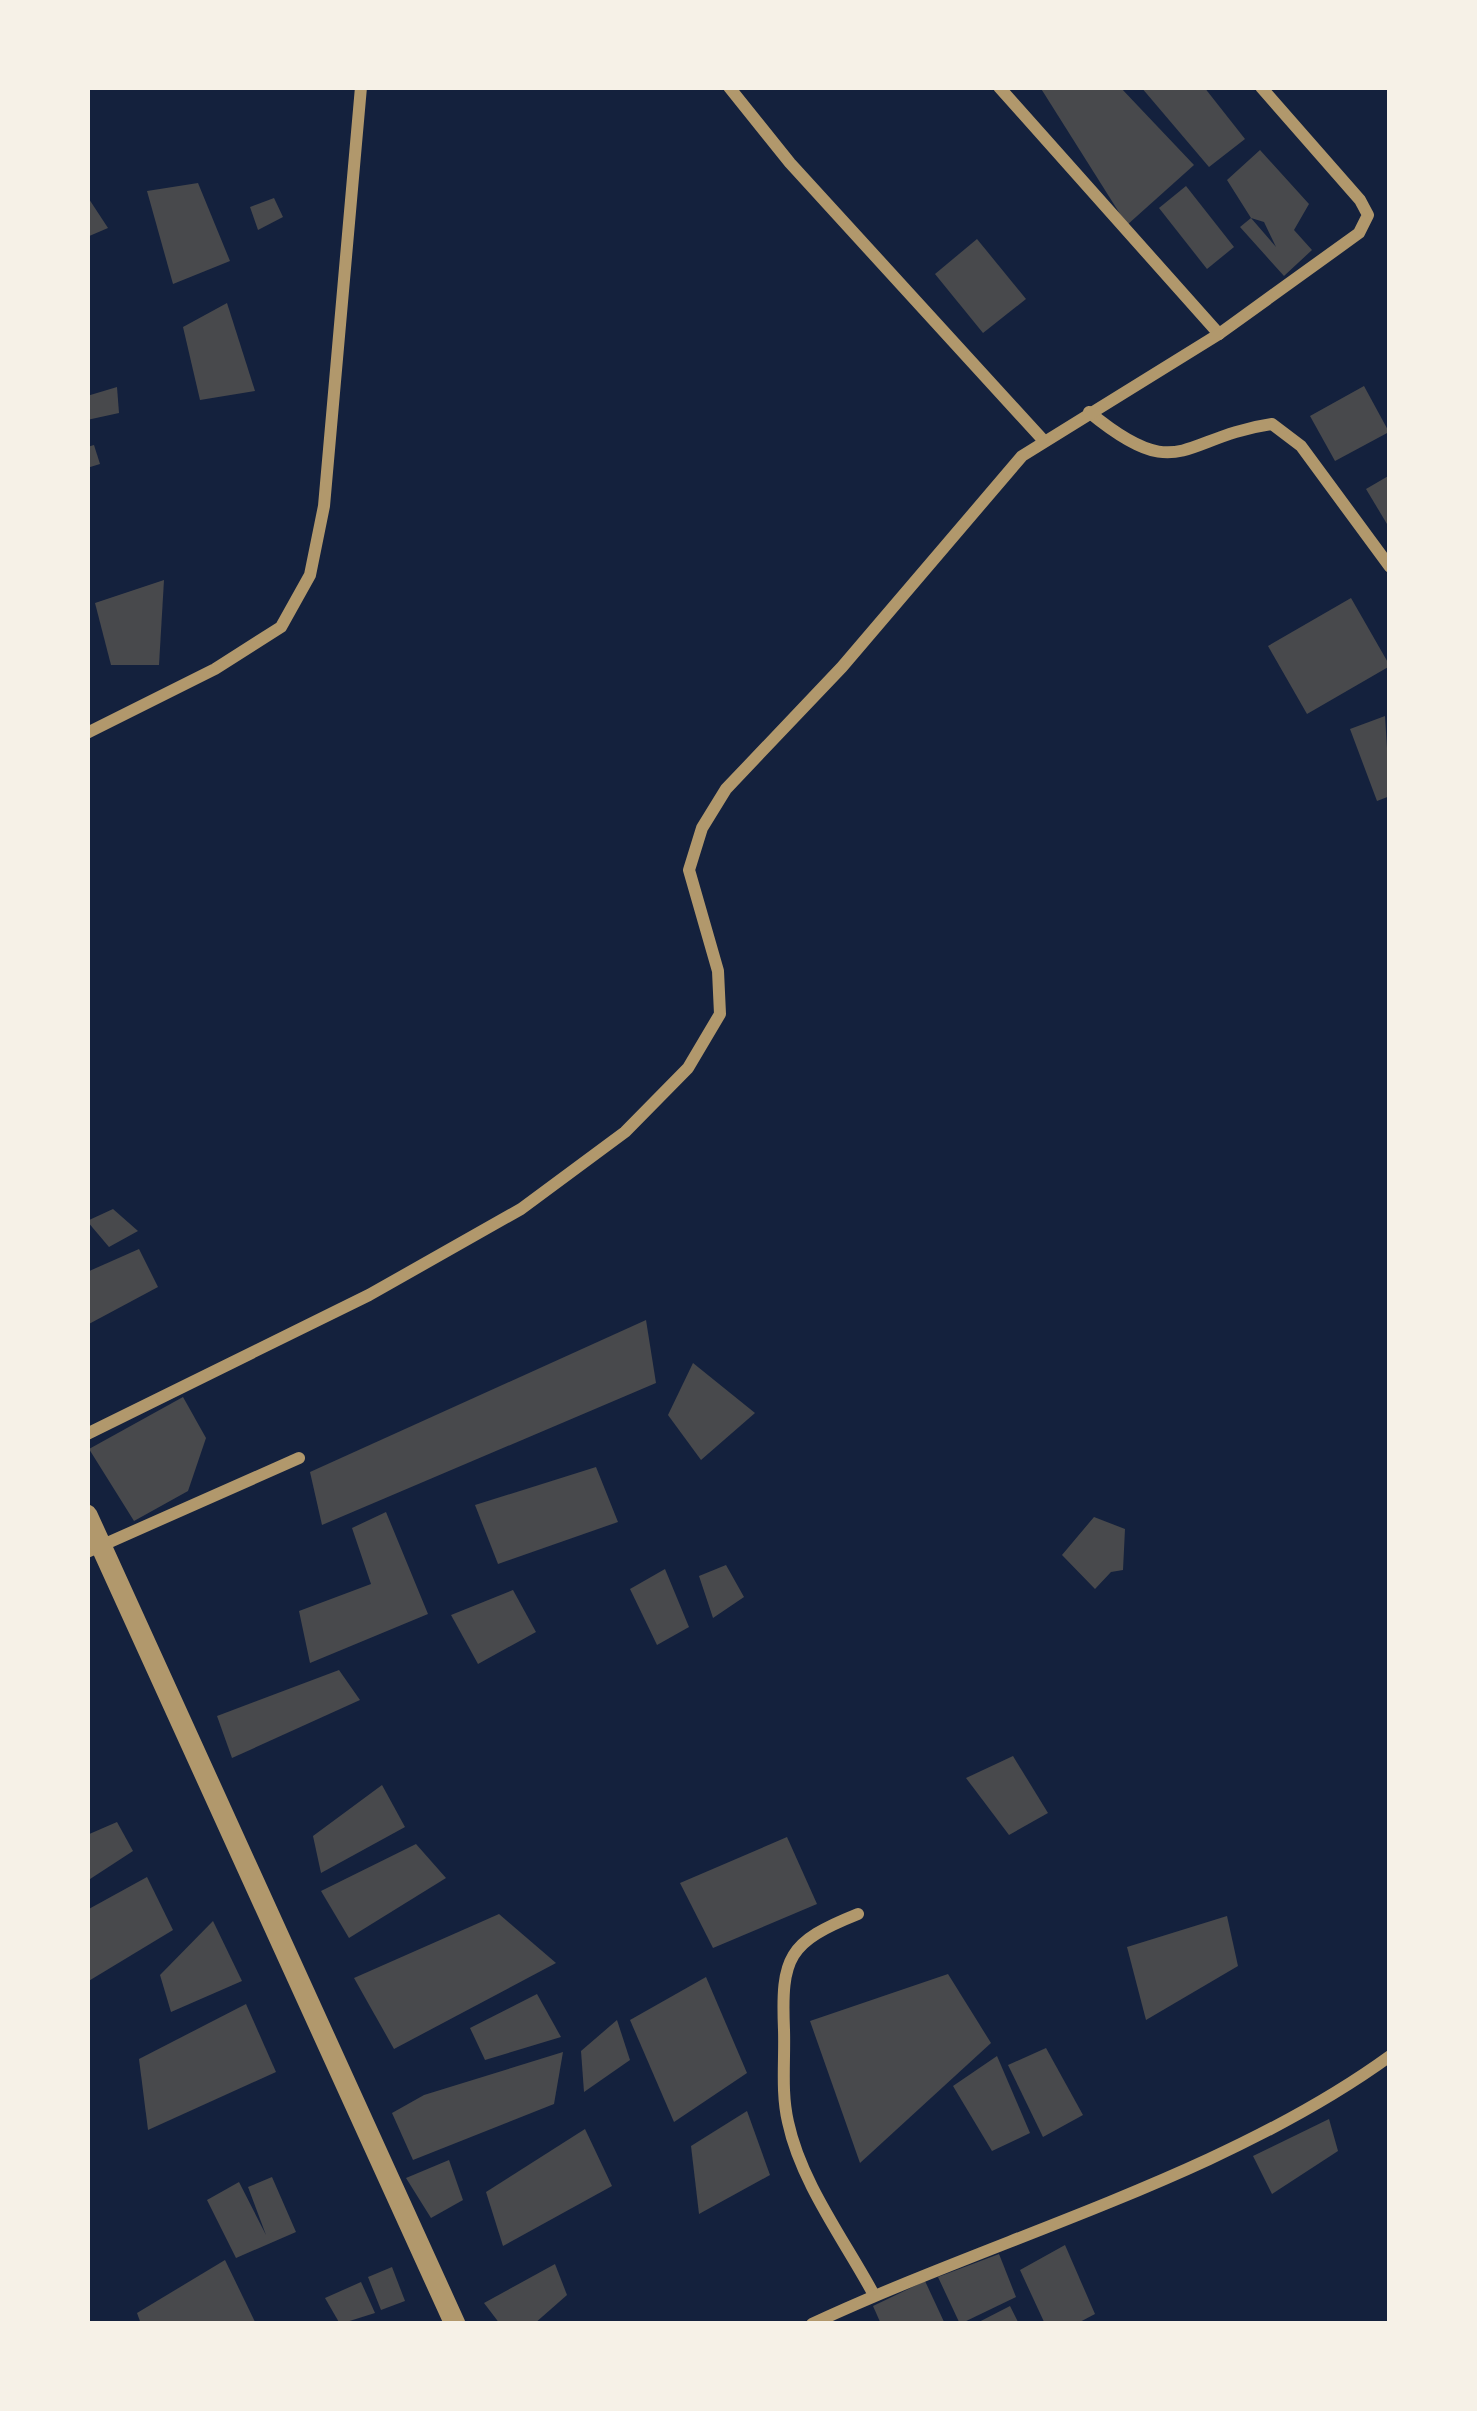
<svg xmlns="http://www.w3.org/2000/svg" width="1477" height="2411" font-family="Manrope,sans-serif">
	<rect width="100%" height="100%" fill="#14213d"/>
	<g fill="#48494c" fill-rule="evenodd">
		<path d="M1040 87H1120L1194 165 1127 225Z"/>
		<path d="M1141 87H1204L1245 139 1209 167Z"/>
		<path d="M1260 150 1309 204 1294 230 1312 250 1284 276 1240 227 1251 218 1227 180ZM1251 218 1264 222 1276 247Z"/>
		<path d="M198 183 230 261 173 284 147 191Z"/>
		<path d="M1186 186 1234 247 1207 269 1159 208Z"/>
		<path d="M87 196 108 228 87 237Z"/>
		<path d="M274 198 283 217 258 230 250 207Z"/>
		<path d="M977 239 1026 299 983 333 935 274Z"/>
		<path d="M227 303 255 391 200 400 183 327Z"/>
		<path d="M1364 386 1389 432 1335 461 1310 416Z"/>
		<path d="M117 387 119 413 87 420V396Z"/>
		<path d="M94 445 100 464 87 468V447Z"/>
		<path d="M1390 475V529L1366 489Z"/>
		<path d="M164 580 159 665H111L95 603Z"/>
		<path d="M1351 598 1390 666 1307 714 1268 646Z"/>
		<path d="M1385 716 1390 796 1377 801 1350 729Z"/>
		<path d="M113 1209 138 1231 109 1247 87 1221Z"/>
		<path d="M139 1249 158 1287 87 1325V1272Z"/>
		<path d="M646 1320 656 1383 322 1525 310 1472Z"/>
		<path d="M693 1363 755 1413 701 1460 668 1415Z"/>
		<path d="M183 1397 206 1438 188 1491 134 1521 89 1449Z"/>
		<path d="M596 1467 618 1522 498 1564 475 1505Z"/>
		<path d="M386 1512 428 1614 310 1663 299 1611 371 1584 352 1528Z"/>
		<path d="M1094 1517 1125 1529 1123 1570 1111 1572 1095 1589 1062 1555Z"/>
		<path d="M726 1565 744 1597 713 1618 699 1576Z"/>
		<path d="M665 1569 689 1627 657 1645 630 1589Z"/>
		<path d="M513 1590 536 1632 478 1664 451 1615Z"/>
		<path d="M339 1670 360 1700 232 1758 217 1716Z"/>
		<path d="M1013 1756 1048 1813 1009 1835 966 1778Z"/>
		<path d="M382 1785 405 1827 321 1873 313 1836Z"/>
		<path d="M117 1822 133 1851 87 1881V1835Z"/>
		<path d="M787 1837 817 1904 713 1948 680 1883Z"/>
		<path d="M416 1844 446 1878 349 1938 321 1891Z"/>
		<path d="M147 1877 173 1930 87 1982V1910Z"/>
		<path d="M499 1914 556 1963 394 2049 354 1978Z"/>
		<path d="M1227 1916 1238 1966 1146 2020 1127 1947Z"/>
		<path d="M213 1921 242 1981 171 2012 160 1975Z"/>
		<path d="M948 1974 991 2043 860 2163 810 2021Z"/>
		<path d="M706 1977 747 2073 674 2122 630 2020Z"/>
		<path d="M537 1994 561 2037 485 2060 470 2028Z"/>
		<path d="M246 2004 276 2072 148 2130 139 2059Z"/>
		<path d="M617 2020 630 2060 584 2092 581 2051Z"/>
		<path d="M1046 2048 1083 2115 1043 2137 1008 2065Z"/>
		<path d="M563 2052 554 2104 413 2160 392 2113 424 2095Z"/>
		<path d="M997 2056 1030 2133 992 2151 953 2086Z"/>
		<path d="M747 2111 770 2175 699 2214 691 2146Z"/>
		<path d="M1329 2119 1338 2151 1272 2194 1253 2156Z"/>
		<path d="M585 2129 612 2186 503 2246 486 2192Z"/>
		<path d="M449 2160 463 2200 431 2218 406 2178Z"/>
		<path d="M272 2177 296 2232 236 2258 207 2200 239 2182 266 2235 248 2187Z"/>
		<path d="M1065 2245 1095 2314 1076 2324H1045L1020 2270Z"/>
		<path d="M999 2254 1016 2297 960 2324 938 2277Z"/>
		<path d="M225 2260 256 2324H141L137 2313Z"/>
		<path d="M555 2264 567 2295 534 2324H500L484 2303Z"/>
		<path d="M392 2267 405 2301 381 2310 368 2277Z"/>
		<path d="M925 2281 945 2324H881L873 2306Z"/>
		<path d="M361 2282 375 2313 340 2324 325 2298Z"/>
		<path d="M1010 2306 1019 2324H975Z"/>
	</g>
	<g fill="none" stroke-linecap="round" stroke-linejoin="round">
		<g stroke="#b1986c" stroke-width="12">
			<path d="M729 87 790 163 1044 441"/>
			<path d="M999 87 1219 334"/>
			<path d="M1089 412C1180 487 1181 437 1272 424L1301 446 1390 567"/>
			<path d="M87 733 215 669 281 627 310 575 324 506 361 87"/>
			<path d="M87 1434 369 1295 521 1209 625 1132 688 1068 720 1014 718 971 689 870 702 828 726 789 842 667 1022 456 1219 334 1359 233 1368 215 1360 200 1261 87"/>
			<path d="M87 1552 299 1458"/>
			<path d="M858 1914C788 1942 781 1957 784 2030 785 2061 781 2092 788 2122 801 2183 845 2241 874 2295"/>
			<path d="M812 2324C998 2237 1225 2176 1390 2056"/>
		</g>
		<path stroke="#b1986c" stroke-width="21" d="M87 1515 455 2324"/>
	</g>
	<rect width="1477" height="2411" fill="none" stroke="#f6f1e7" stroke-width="180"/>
</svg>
